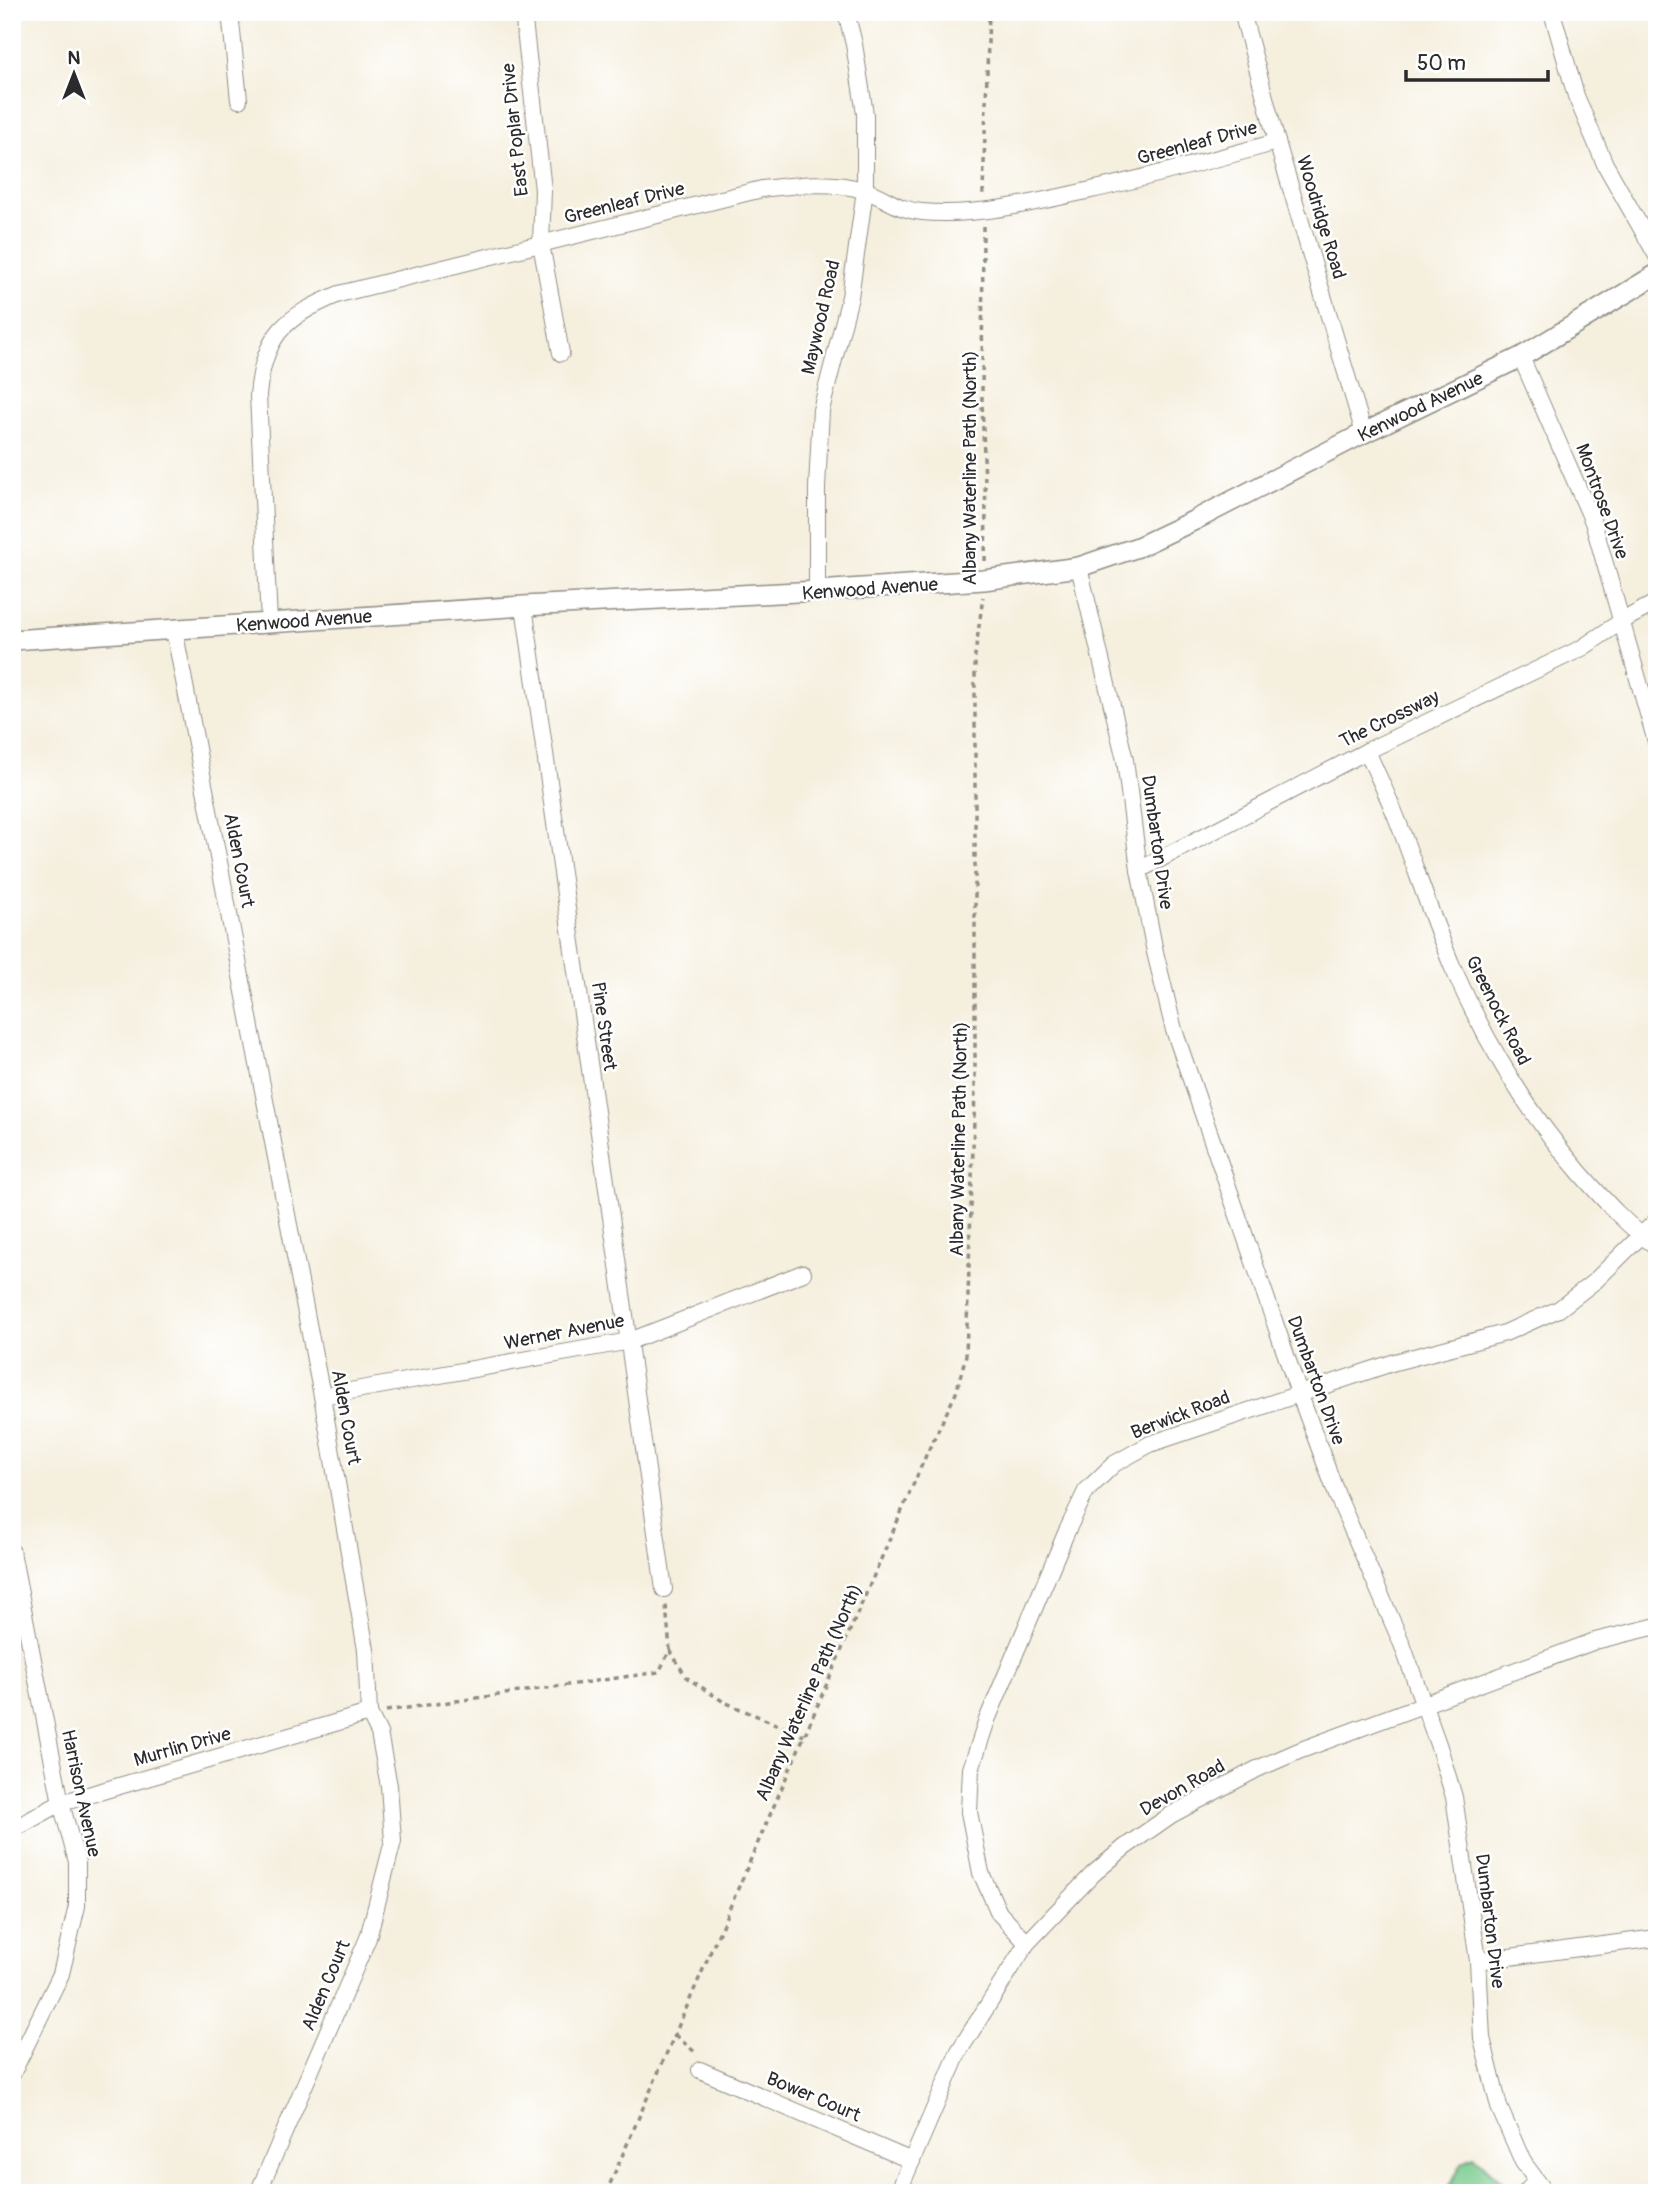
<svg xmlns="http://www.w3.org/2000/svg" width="1669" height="2205" font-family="Pangolin,sans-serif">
	<rect width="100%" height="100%" fill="#fff"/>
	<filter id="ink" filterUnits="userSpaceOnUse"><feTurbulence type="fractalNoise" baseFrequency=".0143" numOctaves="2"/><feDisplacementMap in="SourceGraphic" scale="14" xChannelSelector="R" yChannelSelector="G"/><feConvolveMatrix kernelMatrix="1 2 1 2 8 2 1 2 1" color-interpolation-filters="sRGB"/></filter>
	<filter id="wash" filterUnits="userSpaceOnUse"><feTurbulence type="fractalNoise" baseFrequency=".00686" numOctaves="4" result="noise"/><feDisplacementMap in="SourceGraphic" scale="28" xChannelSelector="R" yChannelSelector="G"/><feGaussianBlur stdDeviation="1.57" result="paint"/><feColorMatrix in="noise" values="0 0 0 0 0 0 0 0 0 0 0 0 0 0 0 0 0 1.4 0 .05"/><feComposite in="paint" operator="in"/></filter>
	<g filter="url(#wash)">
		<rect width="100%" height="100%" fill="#f5efde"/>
		<path fill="#77ca8c" stroke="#517a5c" stroke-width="2" d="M1474 2156 1514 2193H1446L1462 2163Z"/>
	</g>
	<g filter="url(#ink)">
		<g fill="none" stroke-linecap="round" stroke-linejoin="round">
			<defs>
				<path id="service" d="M1520 2193 1534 2177"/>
				<g id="minor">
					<path d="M230 12 239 100"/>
					<path d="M523 12 543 190 541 244 561 353"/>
					<path d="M1242 12 1277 142 1364 433"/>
					<path d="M1552 12 1576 96 1605 164 1657 256"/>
					<path d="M1521 357 1593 522 1657 745"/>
					<path d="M1079 567 1125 760 1139 870 1155 952 1174 1030 1299 1393 1337 1495 1402 1644 1439 1747 1454 1797 1478 1961 1482 2038 1499 2107 1523 2162 1546 2193"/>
					<path d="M817 591V487L821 410 850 297 865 190V114L854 44 846 12"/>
					<path d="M524 606 664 1589"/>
					<path d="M269 622 258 395C264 334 285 317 339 294L762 189C796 185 829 180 863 190 885 196 896 210 922 212 976 217 1038 202 1091 190 1154 176 1215 159 1277 142"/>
					<path d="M174 629 322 1396 366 1650 369 1713 379 1733 389 1786 393 1841 368 1938 258 2193"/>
					<path d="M1367 751C1377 774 1388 796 1397 819 1416 868 1432 919 1453 968 1486 1043 1527 1112 1581 1174 1604 1200 1628 1227 1657 1247"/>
					<path d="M1139 870 1367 751 1582 648 1622 621 1657 602"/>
					<path d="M322 1396 630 1341 803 1273"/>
					<path d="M12 1552 61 1803 77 1862V1906L61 1974 12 2074"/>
					<path d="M12 1830 61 1803 369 1713"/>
					<path d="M1027 1943 999 1913 981 1873 969 1812 971 1769 987 1720 1066 1533 1086 1491 1114 1464 1150 1444 1395 1362 1505 1333 1559 1309 1595 1281 1657 1220"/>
					<path d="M1478 1961 1657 1938"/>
					<path d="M700 2070 912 2161"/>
					<path d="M898 2193 959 2051 1027 1943 1093 1874 1125 1847 1171 1815 1257 1769 1301 1750 1595 1641 1657 1626"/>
				</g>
				<path id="tertiary" d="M12 640 524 606 817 591 984 580 1079 567 1138 547 1195 520 1364 433 1521 357 1657 274"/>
			</defs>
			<use href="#service" stroke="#908d84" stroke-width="10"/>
			<use href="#minor" stroke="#908d84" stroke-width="18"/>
			<use href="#tertiary" stroke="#908d84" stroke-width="22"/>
			<g stroke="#908d84" stroke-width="3.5" stroke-dasharray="5 5" stroke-linecap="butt">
				<path d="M983 194 989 12"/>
				<path d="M983 226 982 400 986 512 985 562"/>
				<path d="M670 1650 686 1677 724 1702 804 1736"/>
				<path d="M386 1711 659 1672 670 1650 666 1605"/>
				<path d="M675 2035 696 2053"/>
				<path d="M606 2193 927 1453 956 1393 966 1355 975 1090V655L983 597"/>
			</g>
			<use href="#service" stroke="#fff" stroke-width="8"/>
			<use href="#minor" stroke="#fff" stroke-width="16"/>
			<use href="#tertiary" stroke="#fff" stroke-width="19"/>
		</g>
	</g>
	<g text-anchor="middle" stroke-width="5" stroke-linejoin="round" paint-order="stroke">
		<g font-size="19" fill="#2b2b2b" stroke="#fff">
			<text transform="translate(514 130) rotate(-96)" y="7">East Poplar Drive</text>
			<text transform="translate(1197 142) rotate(-15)" y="7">Greenleaf Drive</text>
			<text transform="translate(624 202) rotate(-14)" y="7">Greenleaf Drive</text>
			<text transform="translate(1322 217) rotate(73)" y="7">Woodridge Road</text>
			<text transform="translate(820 317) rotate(-77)" y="7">Maywood Road</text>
			<text transform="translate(1420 406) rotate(-26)" y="7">Kenwood Avenue</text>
			<text transform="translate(969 468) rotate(-90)" y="7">Albany Waterline Path (North)</text>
			<text transform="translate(1603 501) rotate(70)" y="7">Montrose Drive</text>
			<text transform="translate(870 588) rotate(-4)" y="7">Kenwood Avenue</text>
			<text transform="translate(304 620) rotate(-4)" y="7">Kenwood Avenue</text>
			<text transform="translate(1389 718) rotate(-26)" y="7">The Crossway</text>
			<text transform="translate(1158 842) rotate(82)" y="7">Dumbarton Drive</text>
			<text transform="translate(240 860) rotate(79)" y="7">Alden Court</text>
			<text transform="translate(1499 1010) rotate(63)" y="7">Greenock Road</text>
			<text transform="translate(605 1026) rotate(82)" y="7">Pine Street</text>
			<text transform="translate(958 1139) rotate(-89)" y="7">Albany Waterline Path (North)</text>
			<text transform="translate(564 1331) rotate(-11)" y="7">Werner Avenue</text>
			<text transform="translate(1317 1380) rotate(70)" y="7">Dumbarton Drive</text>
			<text transform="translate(1180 1414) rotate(-21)" y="7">Berwick Road</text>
			<text transform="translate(347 1417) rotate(80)" y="7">Alden Court</text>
			<text transform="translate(808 1692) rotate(-66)" y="7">Albany Waterline Path (North)</text>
			<text transform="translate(182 1746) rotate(-16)" y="7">Murrlin Drive</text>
			<text transform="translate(1182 1787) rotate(-30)" y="7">Devon Road</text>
			<text transform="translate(82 1793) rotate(78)" y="7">Harrison Avenue</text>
			<text transform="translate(1491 1921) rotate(83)" y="7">Dumbarton Drive</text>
			<text transform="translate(325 1985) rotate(-67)" y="7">Alden Court</text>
			<text transform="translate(814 2096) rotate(23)" y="7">Bower Court</text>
		</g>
	</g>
	<rect width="1669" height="2205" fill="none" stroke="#fff" stroke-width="42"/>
	<g transform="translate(74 74)" stroke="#ffffff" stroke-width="5" paint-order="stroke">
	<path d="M0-5L12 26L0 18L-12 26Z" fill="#2b2b2b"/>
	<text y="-10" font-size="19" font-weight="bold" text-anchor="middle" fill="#2b2b2b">N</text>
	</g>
	<path d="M1406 70v10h142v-10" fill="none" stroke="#2b2b2b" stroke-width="3.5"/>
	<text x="1417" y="70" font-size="21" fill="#2b2b2b" stroke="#ffffff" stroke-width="5" paint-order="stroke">50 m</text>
</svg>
